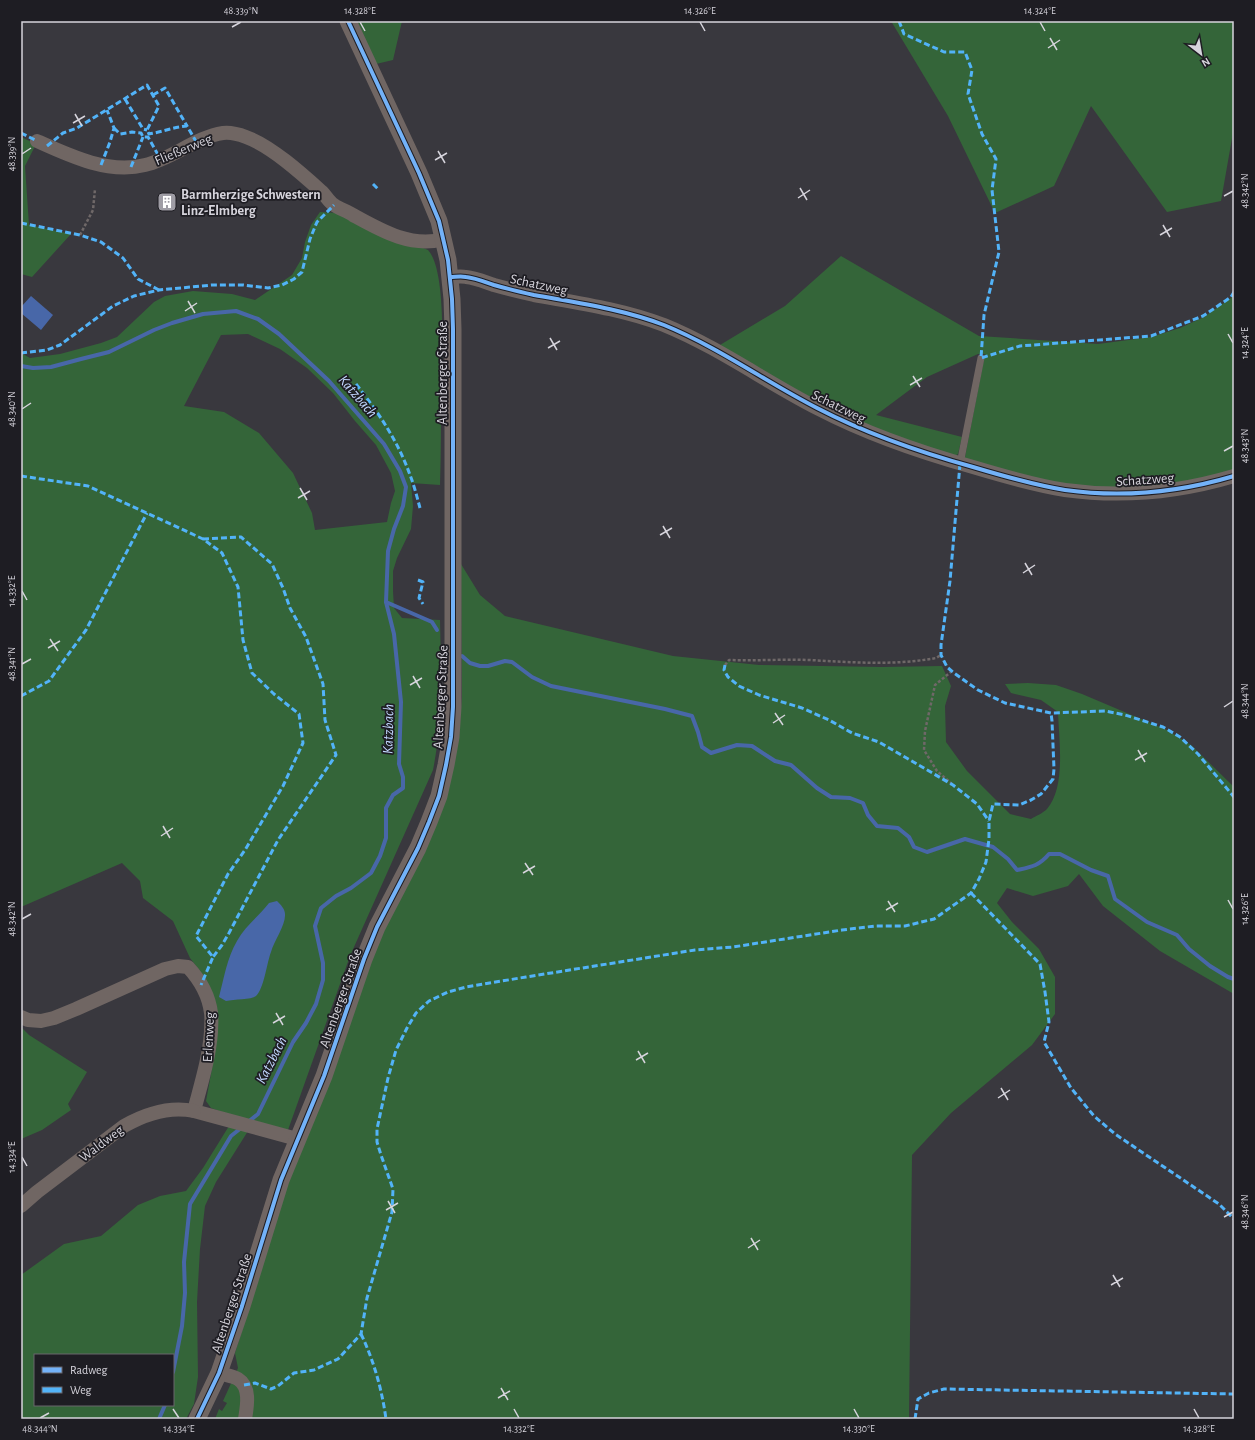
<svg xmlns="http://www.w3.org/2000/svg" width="1255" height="1440" font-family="'Alegreya Sans',sans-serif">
	<rect width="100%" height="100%" fill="#39383e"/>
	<g fill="#346539" fill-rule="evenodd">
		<path d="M357 21H402L393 60 376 64Z"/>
		<path d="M891 21H1234V127L1221 201 1167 212 1091 106 1054 186 995 213 948 116Z"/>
		<path d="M21 137 36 144 25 166 29 225 71 234 32 277 21 274Z"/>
		<path d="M320 212 338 213 428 250C447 270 442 360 441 390 441 422 441 453 440 485L411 483 413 506 411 529 397 558 393 571V591L394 608 402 618 440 620C441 670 443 720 433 770L350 956 288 1130 222 1112 211 1108 206 1101 213 1063 200 971 190 958 173 921 143 898 140 881 122 863 21 907V353L30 358 60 354 101 343 117 337 154 302 165 296 193 291 232 294 255 300 292 275 302 258 305 242 311 225ZM248 334 280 349 307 368 333 393 355 421 376 445 391 473 395 491 391 503 387 522 315 530 312 513 293 473 259 433 224 412 184 406 221 335Z"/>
		<path d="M841 256 979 336 1098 344 1151 337 1180 328 1204 317 1231 298 1234 294V471L1207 479 1134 490 1048 483 964 462 985 354H978L927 377 876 415 962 437 958 454 953 457 868 427 715 348 785 306Z"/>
		<path d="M461 564 480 595 505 616 673 656 759 665 882 667 942 666 951 686 945 706 946 742 967 771 1010 814 1031 819C1036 816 1043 813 1047 809 1066 787 1059 740 1058 712L1041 700 1011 693 1005 684 1028 683 1056 685 1082 694 1167 730 1191 745 1234 787V994L1160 951 1103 906 1079 874 1068 886 1033 896 1007 888 997 903 1012 922 1039 949 1055 977V1014L1032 1045 951 1113 912 1155 909 1419H215L219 1409 222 1411 227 1403 223 1401 238 1368 235 1353 289 1180 368 966 459 736 462 697Z"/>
		<path d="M21 1027 29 1035 87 1072 68 1104 71 1110 42 1130 21 1139Z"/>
		<path d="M229 1126 248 1131 216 1182 205 1206 200 1249 197 1302 198 1377 194 1404 186 1419H21V1275L64 1244 101 1236 138 1205 160 1196 186 1191 203 1168ZM35 1355H173V1405H35Z"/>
	</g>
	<g fill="#4867a8">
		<path d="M31 296 53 315 41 330 21 313V307Z"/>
		<path d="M277 901C281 905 285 909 285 914 286 925 274 941 271 952 267 962 264 989 256 996 251 1000 234 999 226 1001L219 997C224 978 227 958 237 941 245 926 259 916 269 903Z"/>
	</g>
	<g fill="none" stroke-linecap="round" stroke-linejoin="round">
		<g stroke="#4867a8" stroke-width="4">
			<path d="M21 366 33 368 51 367 81 359 109 352 154 330 172 323 203 314 236 311 258 319 279 334 329 381 384 444 400 471 406 487 403 506 394 529 388 551 386 602 394 634 401 702 399 764 403 777V788L393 795 386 808V838L380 856 371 873 351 888 336 896 321 908 315 926 323 963V980L316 1004 306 1023 293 1042 258 1114 248 1122"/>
			<path d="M386 602 432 622 437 630"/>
			<path d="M462 656 470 663 480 666H488L505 661 512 662 532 677 551 686 665 709 692 716 698 732 702 747 711 753 737 745 752 746 775 761 791 765 817 788 831 797 850 798 863 803 868 815 877 826 898 828 909 837 914 847 927 852 965 839 993 847 1008 859 1017 870C1031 867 1039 866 1049 854H1060L1091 870 1108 876 1115 899 1147 922 1177 935 1189 949 1210 966 1228 977 1234 979"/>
			<path d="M173 1372 182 1326 185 1293 184 1262 190 1204 231 1136 241 1128"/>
			<path d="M159 1419 165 1405"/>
		</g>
		<g stroke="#6f6868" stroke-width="2.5" stroke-dasharray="3 2" stroke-linecap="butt">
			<path d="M80 235 93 210 95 189"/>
			<path d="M725 665 729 660C756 661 782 659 808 660 852 662 892 666 936 658L941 655"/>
			<path d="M952 671 935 685 925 731 924 750 937 771 953 785"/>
		</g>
		<path stroke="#706663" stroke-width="7" d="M960 464 981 358"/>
		<g stroke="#706663" stroke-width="14">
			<path d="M37 141C70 156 108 174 145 165 172 159 196 137 223 133 231 132 238 134 246 137 271 146 302 174 322 192 326 196 329 202 334 205 340 209 347 211 353 215 382 231 411 248 444 239"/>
			<path d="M450 277C455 277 461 276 466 277 476 278 485 282 494 285 508 289 521 292 534 295 578 303 622 309 664 325 718 347 766 382 817 408 867 434 919 452 973 467 1003 476 1034 485 1065 490 1122 498 1180 492 1234 476"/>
			<path d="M21 1017 28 1020 41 1021 54 1018 76 1009 165 969 178 966 188 967C200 980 209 996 211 1013 212 1019 211 1026 211 1032 209 1059 201 1084 194 1111L297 1139"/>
			<path d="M21 1206 37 1192 124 1126C145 1114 170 1106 194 1111"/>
			<path d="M219 1373C225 1375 233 1376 238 1379 251 1387 247 1407 245 1419"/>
		</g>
		<path stroke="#706663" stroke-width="17" d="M197 1419 219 1373 242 1306 281 1180 324 1076 364 959 377 927 418 848 429 822 439 796 446 765 451 737 453 707V329L452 299 448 260 439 221 419 173 348 21"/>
		<g stroke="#52b3f8" stroke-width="3" stroke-dasharray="6 3" stroke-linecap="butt">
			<path d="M899 21 904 34 944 52H965L972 70 968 94 982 134 996 159 992 190 999 252 984 315 981 358 1020 346 1151 336 1203 316 1231 297 1234 292"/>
			<path d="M153 95 165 88 187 126"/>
			<path d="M125 99 143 129 147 130"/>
			<path d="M114 128 120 134 132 132 141 133 143 137H148L161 160"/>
			<path d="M21 133 37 141"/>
			<path d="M47 146 63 133 77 128 147 85 159 106 147 130 149 134C162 132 174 127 187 126L197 143"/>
			<path d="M101 165 110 142 114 128 107 110"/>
			<path d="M131 167 143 137"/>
			<path d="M373 184 378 189"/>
			<path d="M21 223 80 235 101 242 123 258 138 279 159 290"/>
			<path d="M21 353 47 350 60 345 113 306 134 296 159 290 212 285H243L268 288 282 285 294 279 302 272 310 239 317 222 334 205"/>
			<path d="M356 384C378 412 398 441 410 475 414 485 417 497 420 508"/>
			<path d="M960 464 950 581 941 645V655L947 667 954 673 978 690 1005 703 1051 713 1105 711 1125 715 1163 727 1180 737 1198 754 1234 797"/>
			<path d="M21 476 88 486 203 539 222 553 238 587 243 640 252 673 274 694 299 714 303 743 283 786 245 850 228 874 196 936 213 957 201 985"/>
			<path d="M203 539 241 537 272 564 283 588 290 608 306 637 323 684 325 720 336 755 278 840 229 933 222 945 213 957"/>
			<path d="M418 580 423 582 419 598 423 604"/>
			<path d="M725 665 724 670 728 677 739 686 759 695 802 708 829 720 852 733 879 742 953 785 977 804 989 821"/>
			<path d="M21 696 49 681 86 630 147 513"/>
			<path d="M971 893 1040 964 1045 992 1049 1022 1044 1042 1071 1088 1094 1116 1115 1134 1219 1204 1234 1219"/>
			<path d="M361 1334C374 1361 382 1390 386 1419"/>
			<path d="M244 1385 255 1383 271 1389 278 1386 294 1373 314 1370 338 1359 361 1334 367 1298 392 1212 393 1189 381 1155 377 1142V1129L388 1078 396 1050 407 1028 416 1013 429 1001 448 992 466 987 526 977 695 950 733 947 842 930 875 926H905L934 919 971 893 979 879 986 862 989 839V821L993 804 1019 805 1031 800 1041 794 1053 779 1054 769 1052 721 1051 713"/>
			<path d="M915 1419 918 1399 929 1393 944 1389 1234 1394"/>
		</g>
		<defs>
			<g id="cycleway">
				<path d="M450 277C455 277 461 276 466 277 476 278 485 282 494 285 508 289 521 292 534 295 578 303 622 309 664 325 718 347 766 382 817 408 867 434 919 452 973 467 1003 476 1034 485 1065 490 1122 498 1180 492 1234 476"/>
				<path d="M197 1419 219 1373 242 1306 281 1180 324 1076 364 959 377 927 418 848 429 822 439 796 446 765 451 737 453 707V329L452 299 448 260 439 221 419 173 348 21"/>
			</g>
		</defs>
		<use href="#cycleway" stroke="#1e1d23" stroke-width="6"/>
		<use href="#cycleway" stroke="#73b2f8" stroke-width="4"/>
	</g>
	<path fill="none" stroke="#d6d4dc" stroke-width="1.5" d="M360 22 365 31M700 22 705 31M1040 22 1045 31M232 27 241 22M1050 38 1057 50M1048 48 1060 40M75 114 82 126M73 123 85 116M438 151 445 163M22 154 31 148M435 160 447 153M800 188 807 200M1224 196 1233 191M798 198 810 190M1163 225 1170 237M1160 235 1172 228M188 301 195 313M185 311 197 303M1228 334 1233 343M550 338 557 350M548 348 560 341M913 376 920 387M910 385 922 378M22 409 31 403M1224 451 1233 446M300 488 307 500M298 498 310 491M663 526 670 538M660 535 672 528M1025 563 1032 575M1023 573 1035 565M22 591 27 600M50 639 58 651M48 648 60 641M22 664 31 659M413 676 420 688M410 685 422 678M1224 707 1233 701M775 713 783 725M773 723 785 715M1138 750 1145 762M1135 760 1147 753M163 826 170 838M161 836 173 828M525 863 533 875M523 873 535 866M1228 900 1233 909M888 901 895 912M886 910 898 903M22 919 31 914M276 1013 283 1025M273 1023 285 1016M638 1051 645 1063M636 1060 648 1053M1001 1088 1008 1100M998 1098 1010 1090M22 1157 27 1166M388 1201 395 1213M386 1210 398 1203M1224 1217 1233 1212M751 1238 758 1250M748 1248 760 1240M1113 1275 1120 1287M1111 1285 1123 1278M501 1388 508 1400M498 1398 510 1391M173 1409 179 1418M514 1409 519 1418M854 1409 859 1418M1194 1409 1199 1418M40 1418 49 1413"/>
	<defs>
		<symbol id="building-square" viewBox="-11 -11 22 22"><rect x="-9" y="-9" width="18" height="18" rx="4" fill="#9f9da5" stroke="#1e1d23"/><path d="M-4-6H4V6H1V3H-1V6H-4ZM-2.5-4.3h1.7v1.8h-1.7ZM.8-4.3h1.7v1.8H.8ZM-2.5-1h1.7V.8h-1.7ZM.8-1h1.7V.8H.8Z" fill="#fff"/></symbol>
	</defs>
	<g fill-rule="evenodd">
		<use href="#building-square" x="156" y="191" width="22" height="22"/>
	</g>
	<g text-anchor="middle" stroke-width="3.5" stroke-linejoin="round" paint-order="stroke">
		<g font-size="14" fill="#d6d4dc" stroke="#1e1d23">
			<text transform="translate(183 149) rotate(-23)" y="5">Fließerweg</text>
			<text transform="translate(539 284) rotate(12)" y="5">Schatzweg</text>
			<text transform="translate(442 373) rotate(-90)" y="5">Altenberger Straße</text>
			<text transform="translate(839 406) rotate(26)" y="5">Schatzweg</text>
			<text transform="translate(1145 479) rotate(-4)" y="5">Schatzweg</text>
			<text transform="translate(440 697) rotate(-87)" y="5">Altenberger Straße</text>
			<text transform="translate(340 998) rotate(-71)" y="5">Altenberger Straße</text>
			<text transform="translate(208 1037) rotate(-87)" y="5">Erlenweg</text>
			<text transform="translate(101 1143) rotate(-37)" y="5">Waldweg</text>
			<text transform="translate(231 1303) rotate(-72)" y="5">Altenberger Straße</text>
		</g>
		<g font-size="14" font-weight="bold" fill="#d6d4dc" stroke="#1e1d23" text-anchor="start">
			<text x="181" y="199">Barmherzige Schwestern<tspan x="181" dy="16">Linz-Elmberg</tspan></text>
		</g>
		<g font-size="15" font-style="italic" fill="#c2d7fe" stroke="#1e1d23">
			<text transform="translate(358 396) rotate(49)" y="5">Katzbach</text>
			<text transform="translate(388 729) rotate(-89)" y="5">Katzbach</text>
			<text transform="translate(271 1060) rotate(-63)" y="5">Katzbach</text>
		</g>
	</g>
	<rect width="1255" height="1440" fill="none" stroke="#1e1d23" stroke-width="44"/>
	<rect x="34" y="1354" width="140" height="52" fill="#1e1d23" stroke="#68666d"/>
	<rect x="42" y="1367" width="20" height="6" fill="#73b2f8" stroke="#68666d"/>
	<text x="70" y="1374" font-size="12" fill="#d6d4dc">Radweg</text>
	<rect x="42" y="1387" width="20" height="6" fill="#52b3f8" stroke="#68666d"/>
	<text x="70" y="1394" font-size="12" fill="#d6d4dc">Weg</text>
	<g transform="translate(1201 54) rotate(149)" stroke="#1e1d23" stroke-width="3" paint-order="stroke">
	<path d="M0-3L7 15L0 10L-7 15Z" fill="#d6d4dc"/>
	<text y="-6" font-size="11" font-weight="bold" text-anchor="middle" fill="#d6d4dc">N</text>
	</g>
	<rect x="22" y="22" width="1211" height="1396" fill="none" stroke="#d6d4dc" stroke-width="1.5"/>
	<g font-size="10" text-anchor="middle" fill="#d6d4dc">
		<text x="241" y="14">48.339°N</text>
		<text x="360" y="14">14.328°E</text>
		<text x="700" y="14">14.326°E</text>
		<text x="1040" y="14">14.324°E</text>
		<text transform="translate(11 154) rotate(-90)" y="4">48.339°N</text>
		<text transform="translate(1244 191) rotate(-90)" y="4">48.342°N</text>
		<text transform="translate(1244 343) rotate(-90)" y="4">14.324°E</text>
		<text transform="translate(11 409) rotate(-90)" y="4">48.340°N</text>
		<text transform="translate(1244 446) rotate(-90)" y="4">48.343°N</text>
		<text transform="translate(11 591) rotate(-90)" y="4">14.332°E</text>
		<text transform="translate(11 664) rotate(-90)" y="4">48.341°N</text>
		<text transform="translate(1244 701) rotate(-90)" y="4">48.344°N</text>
		<text transform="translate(1244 909) rotate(-90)" y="4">14.326°E</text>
		<text transform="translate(11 919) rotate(-90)" y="4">48.342°N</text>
		<text transform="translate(11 1157) rotate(-90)" y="4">14.334°E</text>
		<text transform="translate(1244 1212) rotate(-90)" y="4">48.346°N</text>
		<text x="40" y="1432">48.344°N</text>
		<text x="179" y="1432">14.334°E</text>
		<text x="519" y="1432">14.332°E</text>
		<text x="859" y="1432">14.330°E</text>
		<text x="1199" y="1432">14.328°E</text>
	</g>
</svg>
